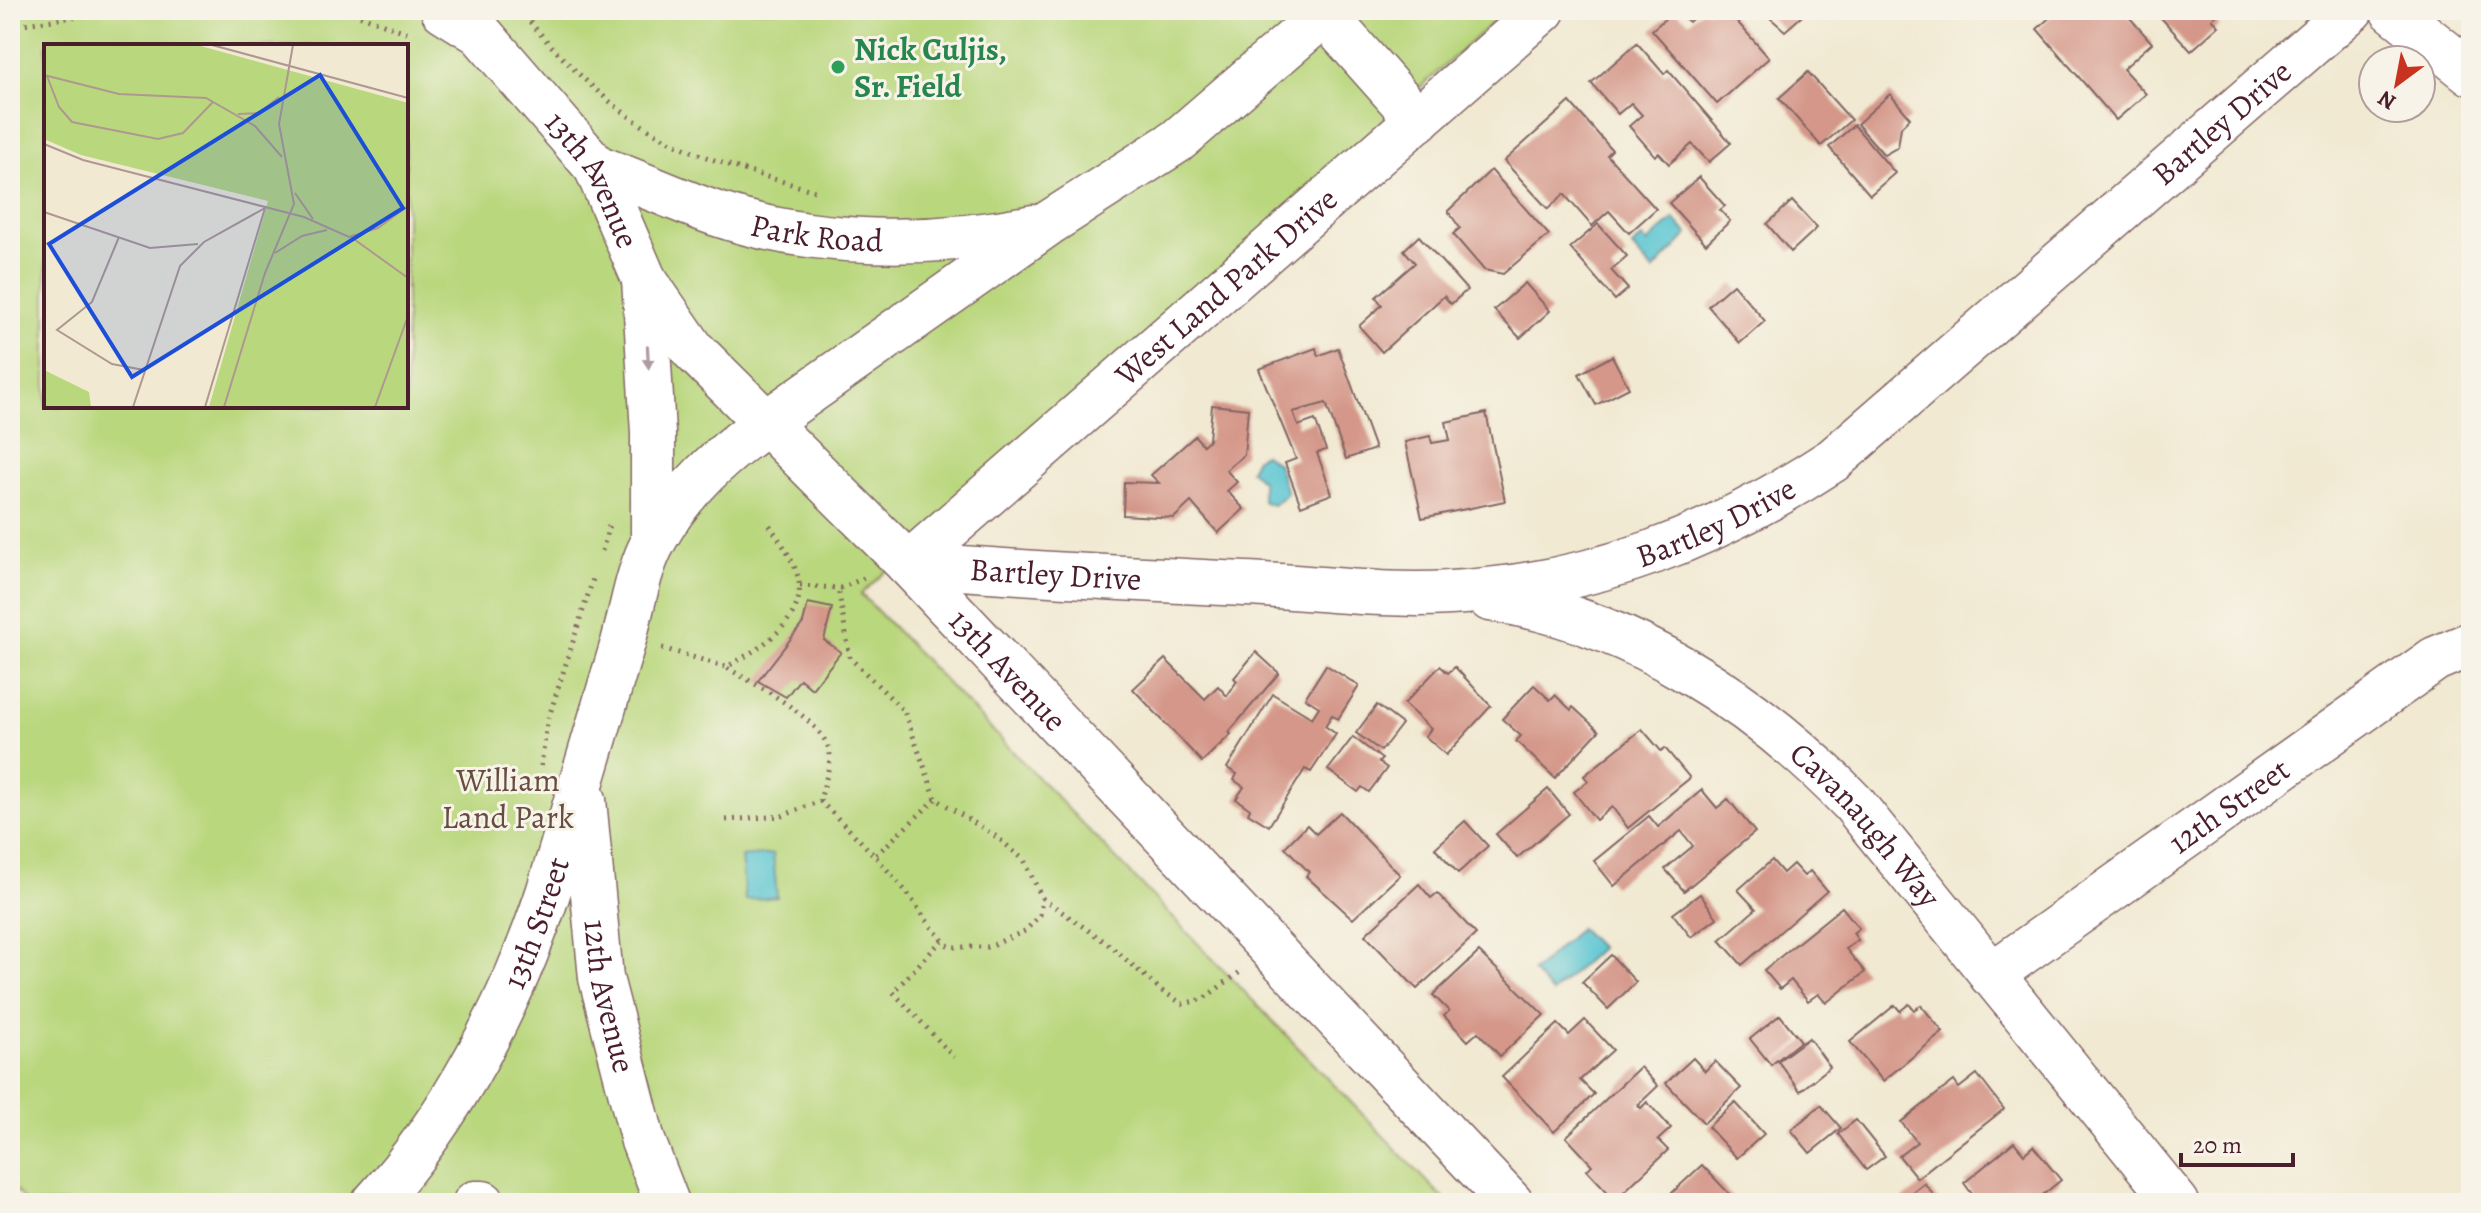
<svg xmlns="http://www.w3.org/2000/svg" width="2481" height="1213" font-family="Alegreya,serif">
	<rect width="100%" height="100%" fill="#f7f3e8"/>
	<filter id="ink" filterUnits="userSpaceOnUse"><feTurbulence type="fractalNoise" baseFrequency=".0125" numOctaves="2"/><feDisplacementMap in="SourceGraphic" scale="16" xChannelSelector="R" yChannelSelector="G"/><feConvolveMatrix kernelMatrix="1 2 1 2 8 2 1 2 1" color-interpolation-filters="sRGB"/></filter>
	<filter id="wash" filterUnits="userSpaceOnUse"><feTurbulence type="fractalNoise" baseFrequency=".006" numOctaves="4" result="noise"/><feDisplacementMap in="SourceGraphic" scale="32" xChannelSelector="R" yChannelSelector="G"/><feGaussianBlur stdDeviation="1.8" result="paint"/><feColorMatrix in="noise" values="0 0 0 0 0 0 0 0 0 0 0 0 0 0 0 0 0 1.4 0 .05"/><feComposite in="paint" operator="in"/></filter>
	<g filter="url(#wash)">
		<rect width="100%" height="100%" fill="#f1e9d2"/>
		<path fill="#b9d77d" stroke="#827b54" stroke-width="2" fill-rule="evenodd" d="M10 10H1506L861 594 1448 1203H27L10 1184ZM46 46H406V406H46Z"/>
		<g fill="#5ac6d2" stroke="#52727e" stroke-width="2">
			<path d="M1674 219 1688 234 1653 271 1632 247 1642 238 1647 243Z"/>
			<path d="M1264 454 1277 463 1287 493 1273 505 1262 501V481L1250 470 1256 458Z"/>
			<path d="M773 854 777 897 745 900 741 857Z"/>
			<path d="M1580 928 1600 948 1552 993 1533 972Z"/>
		</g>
		<g id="blocks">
			<g fill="#d49789">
				<path d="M1675 10 1689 22 1702 10H1727L1769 58 1717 104 1652 30Z"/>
				<path d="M1761 10H1809L1785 31Z"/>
				<path d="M2058 10H2123L2152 43 2123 69 2146 94 2116 120 2037 29Z"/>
				<path d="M2154 10H2222L2212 19 2219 26 2191 51Z"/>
				<path d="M1637 43 1664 74 1668 70 1731 143 1709 162 1692 144 1669 164 1659 153 1655 156 1629 126 1642 115 1631 103 1618 114 1591 83Z"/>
				<path d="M1808 72 1851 120 1821 146 1779 98Z"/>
				<path d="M1890 94 1910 118 1901 127 1898 147 1884 155 1857 124Z"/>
				<path d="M1570 102 1612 150 1607 155 1656 209 1629 233 1609 211 1592 226 1564 194 1548 209 1504 161Z"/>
				<path d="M1854 125 1895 173 1870 195 1829 147Z"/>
				<path d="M1491 170 1549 235 1503 274 1484 270 1453 234 1460 228 1448 211Z"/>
				<path d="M1699 177 1725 206 1720 210 1730 221 1706 244 1669 203Z"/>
				<path d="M1792 201 1817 228 1791 252 1767 224Z"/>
				<path d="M1598 224 1627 256 1611 270 1628 289 1615 300 1570 248Z"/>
				<path d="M1419 236 1467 290 1451 304 1444 296 1382 352 1359 326 1382 305 1376 297 1415 263 1404 250Z"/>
				<path d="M1525 283 1550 311 1520 338 1494 310Z"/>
				<path d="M1733 284 1765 321 1740 343 1708 306Z"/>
				<path d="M1316 348 1318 356 1338 348 1375 449 1346 459 1326 403 1293 412 1298 426 1315 420 1326 450 1317 453 1332 494 1301 506 1285 463 1296 459 1259 369Z"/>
				<path d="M1612 356 1629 388 1596 405 1579 374Z"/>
				<path d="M1212 405 1248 409 1244 455 1226 470 1237 482 1227 491 1244 509 1218 533 1191 502 1174 518 1123 515 1124 482 1159 483 1151 475 1195 436 1203 445 1209 440Z"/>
				<path d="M1486 413 1505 501 1422 518 1405 442 1430 436 1432 443 1450 440 1446 422Z"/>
				<path d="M808 603 832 608 824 640 841 652 812 689 800 679 786 697 758 681 803 623Z"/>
				<path d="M1256 652 1279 673 1229 732 1231 734 1202 762 1133 689 1165 659 1205 699 1218 686 1227 696 1237 681 1234 678Z"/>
				<path d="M1326 665 1359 686 1338 719 1332 715 1325 726 1336 734 1311 772 1305 769 1269 826 1248 813 1250 809 1236 799 1244 787 1234 780 1237 774 1227 768 1273 694 1312 718 1319 707 1305 698Z"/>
				<path d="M1440 666 1448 673 1455 667 1491 706 1446 755 1425 736 1431 729 1404 704Z"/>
				<path d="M1534 685 1550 700 1555 695 1571 710 1573 707 1599 731 1555 778 1516 741 1521 736 1502 719Z"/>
				<path d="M1377 705 1402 724 1381 751 1356 733Z"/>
				<path d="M1642 729 1661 751 1665 748 1690 778 1628 828 1612 807 1596 820 1574 792 1588 781 1584 776Z"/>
				<path d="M1353 737 1382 759 1379 762 1387 768 1369 792 1362 787 1358 792 1328 770Z"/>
				<path d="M1548 789 1569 814 1517 858 1496 834Z"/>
				<path d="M1702 790 1717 808 1728 799 1755 832 1684 891 1665 869 1693 846 1681 831 1614 886 1594 861 1649 816 1658 827Z"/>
				<path d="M1340 812 1400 875 1353 919 1306 876 1309 872 1285 847 1307 825 1316 834Z"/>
				<path d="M1465 821 1488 846 1458 873 1435 848Z"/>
				<path d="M1772 860 1783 873 1793 864 1804 876 1810 871 1827 891 1742 965 1720 940 1756 909 1738 890Z"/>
				<path d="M1419 884 1431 898 1437 893 1476 934 1417 989 1365 935Z"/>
				<path d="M1700 894 1717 918 1691 937 1673 914Z"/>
				<path d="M1842 907 1859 928 1853 933 1858 940 1846 949 1865 972 1826 1003 1818 994 1808 1001 1791 980 1780 989 1764 970Z"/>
				<path d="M1479 952 1544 1015 1500 1056 1478 1032 1468 1041 1444 1016 1449 1011 1433 995Z"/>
				<path d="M1611 955 1636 982 1608 1009 1582 982Z"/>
				<path d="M1909 1004 1914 1010 1921 1005 1943 1032 1883 1081 1850 1042 1895 1005 1900 1011Z"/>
				<path d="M1780 1015 1801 1041 1771 1065 1750 1039Z"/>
				<path d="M1585 1020 1613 1050 1580 1080 1594 1094 1554 1132 1502 1077 1558 1024 1569 1035Z"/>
				<path d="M1809 1038 1830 1067 1800 1091 1778 1061Z"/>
				<path d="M1693 1058 1705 1071 1715 1061 1741 1088 1704 1123 1666 1083Z"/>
				<path d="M1640 1067 1658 1086 1638 1105 1641 1108 1647 1102 1671 1128 1658 1140 1668 1150 1615 1200 1587 1170 1592 1165 1566 1137Z"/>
				<path d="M1977 1074 2004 1109 1917 1178 1899 1156 1917 1142 1901 1122 1954 1081 1959 1088Z"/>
				<path d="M1735 1102 1764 1134 1737 1158 1708 1127Z"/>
				<path d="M1821 1105 1841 1128 1810 1153 1791 1130Z"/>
				<path d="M1856 1120 1885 1156 1866 1170 1838 1134Z"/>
				<path d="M2014 1142 2024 1154 2033 1146 2061 1180 2033 1203H1960L1972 1194 1964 1183Z"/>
				<path d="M1702 1165 1738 1203H1661Z"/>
				<path d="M1924 1183 1940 1203H1898Z"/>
			</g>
		</g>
	</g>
	<g filter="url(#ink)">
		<use href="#blocks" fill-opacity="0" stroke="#846665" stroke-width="2"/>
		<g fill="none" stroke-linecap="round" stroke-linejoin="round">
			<defs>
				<g id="minor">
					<path id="s1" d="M443 10 480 33 596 167 644 279 693 350 908 564 1511 1203"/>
					<path d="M2392 10 2471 73"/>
					<path d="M1324 14 1418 120"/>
					<path id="s2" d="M596 167C637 181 676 200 717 214 815 247 932 247 1033 227"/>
					<path d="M644 279 653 433V541"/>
					<path id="s3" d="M908 564C1020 573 1133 579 1245 584 1313 587 1383 597 1450 593 1591 586 1716 537 1833 460L2351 10"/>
					<path id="s4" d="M908 564 1543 10"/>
					<path id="s5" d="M1490 599C1629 619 1758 704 1853 803L2177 1203"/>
					<path id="s6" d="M584 800 601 978 643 1141 667 1203"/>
					<path id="s7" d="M1991 975 2435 659 2471 644"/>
					<path id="s8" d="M374 1203C452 1118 512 1003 548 893 574 810 598 726 623 643 632 610 638 568 655 539 683 488 721 456 767 422L1049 223 1177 141 1329 10"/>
					<path d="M475 1203H483"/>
				</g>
			</defs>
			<use href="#minor" stroke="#846665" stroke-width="47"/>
			<g stroke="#846665" stroke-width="5" stroke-dasharray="2 6" stroke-linecap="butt">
				<path d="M345 10 408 33"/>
				<path d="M530 22C566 64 614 112 664 138 711 163 765 176 815 191"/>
				<path d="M10 26 124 10"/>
				<path d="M602 551 610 522"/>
				<path d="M800 586 841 588 864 578"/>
				<path d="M662 648 726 667C755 652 805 622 799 582 795 560 779 540 767 521"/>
				<path d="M541 766 547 723 593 579"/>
				<path d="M820 801C849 829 877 857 903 888 919 908 931 930 950 947H988L1025 931 1040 915 1042 898 1024 860 997 837 936 799 904 711 850 658 838 588"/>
				<path d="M726 820 782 816 820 801C823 787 829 772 830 757 831 723 753 683 727 668"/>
				<path d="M876 855 936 799"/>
				<path d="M1042 898 1108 944 1162 991 1183 1004 1203 999 1240 972"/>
				<path d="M942 940 893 992 954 1057"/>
				<path d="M10 1184 27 1203"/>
			</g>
			<use href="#minor" stroke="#fff" stroke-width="44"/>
		</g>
		<defs><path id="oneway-solid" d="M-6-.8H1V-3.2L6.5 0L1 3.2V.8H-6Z" transform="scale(2)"/></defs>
		<use fill="#ae9aa0" href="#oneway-solid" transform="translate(648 357) rotate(87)"/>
	</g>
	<circle fill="#2e9e5b" stroke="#f7f3e8" stroke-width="3" cx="838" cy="67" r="8"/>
	<g text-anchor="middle" stroke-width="6" stroke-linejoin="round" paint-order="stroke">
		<g font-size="32" font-weight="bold" fill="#27864d" stroke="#f7f3e8" text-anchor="start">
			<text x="854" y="60">Nick Culjis,<tspan x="854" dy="37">Sr. Field</tspan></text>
		</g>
		<g font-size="32" fill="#4a1f2b" stroke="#f7f3e8">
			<text dy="11" stroke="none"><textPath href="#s3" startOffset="1468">Bartley Drive</textPath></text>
			<text dy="11" stroke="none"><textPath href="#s1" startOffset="230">13th Avenue</textPath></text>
			<text dy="11" stroke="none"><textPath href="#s2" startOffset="232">Park Road</textPath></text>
			<text dy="11" stroke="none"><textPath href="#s4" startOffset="422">West Land Park Drive</textPath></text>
			<text dy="11" stroke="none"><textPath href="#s3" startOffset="820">Bartley Drive</textPath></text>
			<text dy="11" stroke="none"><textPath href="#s3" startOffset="148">Bartley Drive</textPath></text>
			<text dy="11" stroke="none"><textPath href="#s1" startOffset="878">13th Avenue</textPath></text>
			<text dy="11" stroke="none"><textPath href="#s7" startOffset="292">12th Street</textPath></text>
			<text dy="11" stroke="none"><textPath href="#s5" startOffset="448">Cavanaugh Way</textPath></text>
			<text dy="11" stroke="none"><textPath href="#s8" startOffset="326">13th Street</textPath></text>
			<text dy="11" stroke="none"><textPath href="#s6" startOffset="198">12th Avenue</textPath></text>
		</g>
		<g font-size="32" fill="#664d40" stroke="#f7f3e8">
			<text x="508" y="791">William<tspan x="508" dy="37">Land Park</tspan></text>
		</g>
	</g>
	<g transform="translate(44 44)">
		<rect width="364" height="364" fill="#f1e9d2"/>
		<path d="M0 1H153L364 59V363H165L224 157 37 111 0 95ZM0 326 45 348 47 363H0Z" fill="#b9d77d"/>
		<path fill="none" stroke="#ae988f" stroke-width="2" d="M168 1 364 54M0 31 75 50 162 54 211 82 238 113M3 32 15 63 28 78 114 95 139 89 169 58M194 70 215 69 235 53M0 100 39 116 260 173 305 193 334 184 364 162M251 149 269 175M0 168 106 204 154 200M75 193 48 258 13 286 68 320 100 326M307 193 364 234M231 209 258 192 283 186M89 363 136 222 160 198 221 164M161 363 221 164M180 363 221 229 250 160 235 80 249 1M331 363 364 272"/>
		<path fill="#1d4ed8" fill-opacity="0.15" stroke="#1d4ed8" stroke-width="4" d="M276 31 359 164 88 333 5 200Z"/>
		<rect width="364" height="364" fill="none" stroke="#4a1f2b" stroke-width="4"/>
	</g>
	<rect width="2481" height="1213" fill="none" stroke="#f7f3e8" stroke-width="40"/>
	<g transform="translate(2397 84) rotate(212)"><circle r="38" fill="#f7f3e8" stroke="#b29e9c" stroke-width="2"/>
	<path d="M0-6L14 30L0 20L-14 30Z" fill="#c8321e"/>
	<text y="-12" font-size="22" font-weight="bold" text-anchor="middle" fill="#4a1f2b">N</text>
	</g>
	<path d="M2181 1153v12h112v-12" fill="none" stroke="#4a1f2b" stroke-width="4"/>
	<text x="2193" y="1153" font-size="24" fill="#4a1f2b" stroke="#f7f3e8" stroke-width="6" paint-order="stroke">20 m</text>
</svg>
